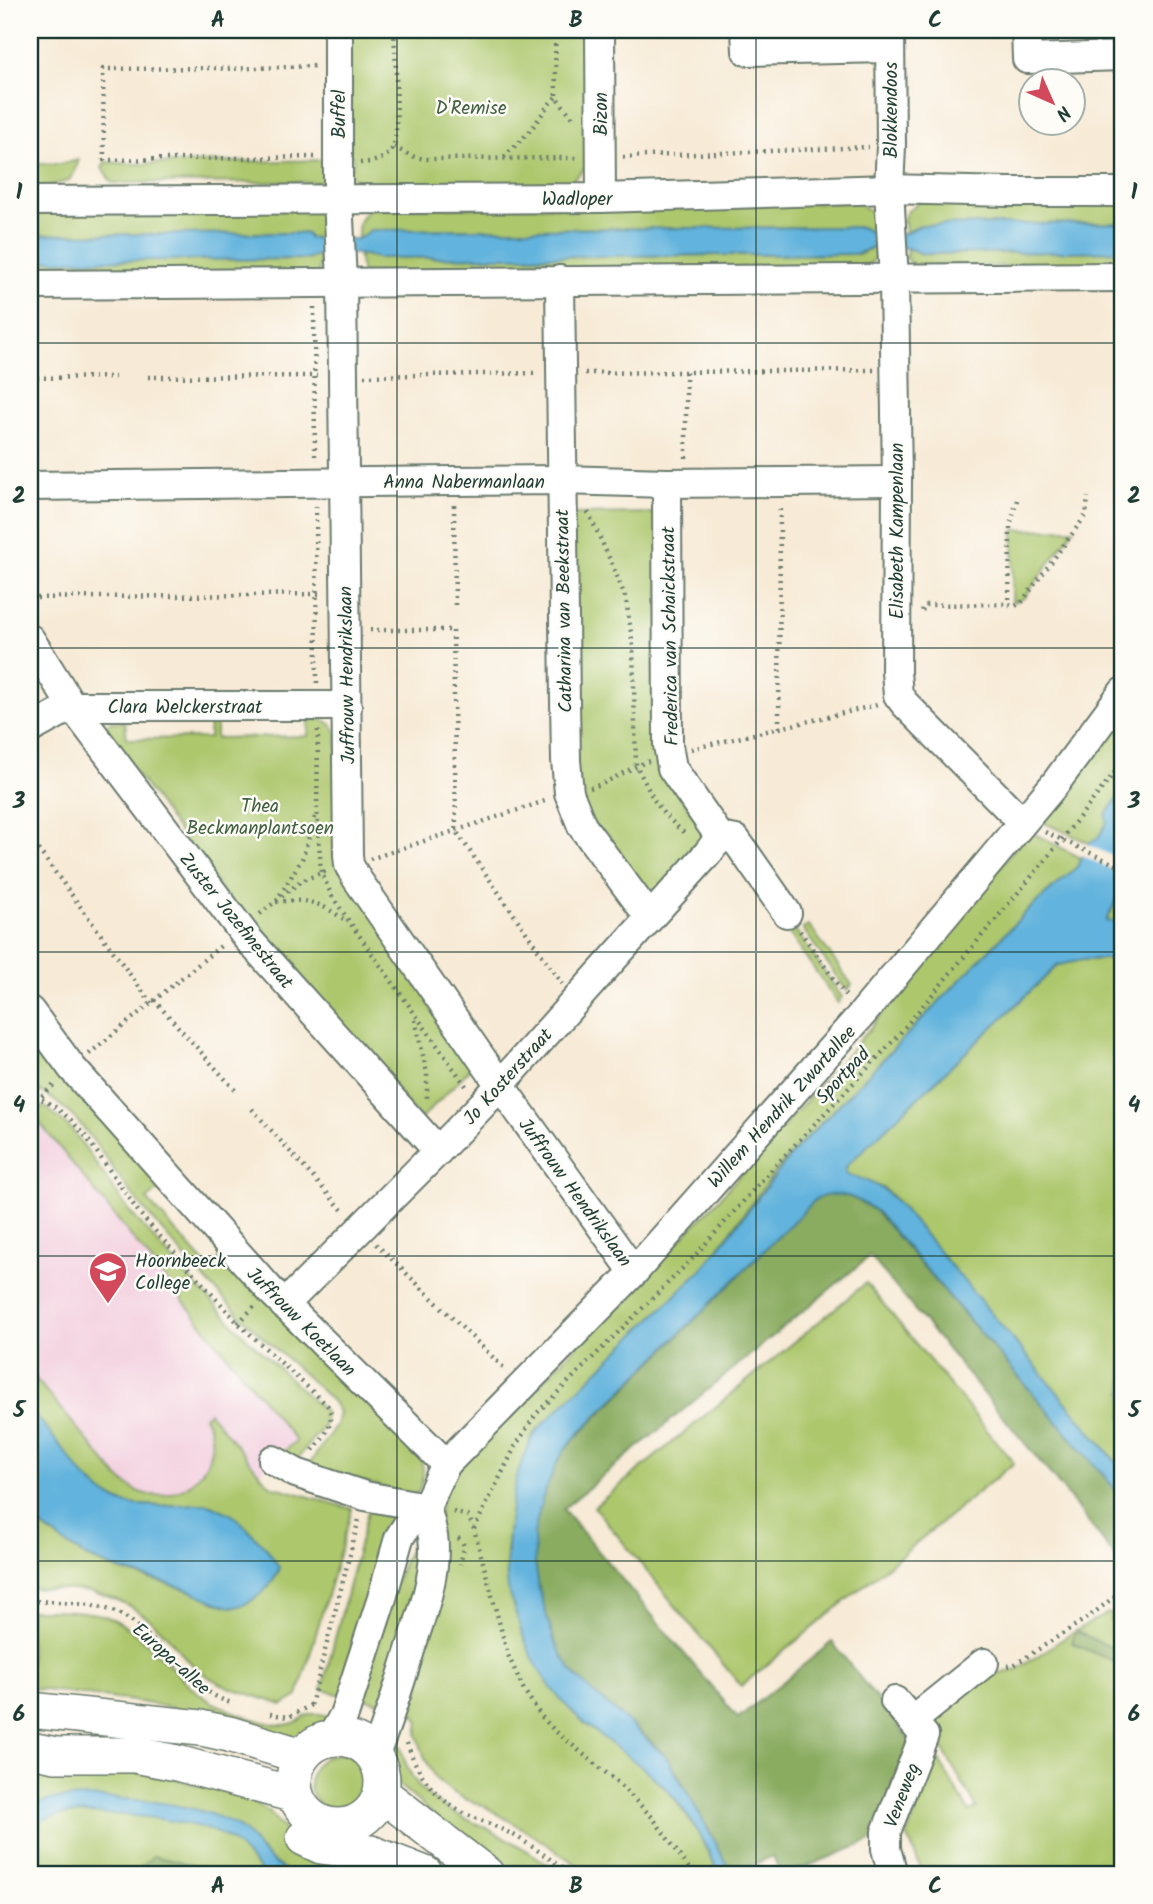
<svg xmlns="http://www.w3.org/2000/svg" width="1153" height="1904" font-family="Kalam,sans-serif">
	<rect width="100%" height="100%" fill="#fdfcf7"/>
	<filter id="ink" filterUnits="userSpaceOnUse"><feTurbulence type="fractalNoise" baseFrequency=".0143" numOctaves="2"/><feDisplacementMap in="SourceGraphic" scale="14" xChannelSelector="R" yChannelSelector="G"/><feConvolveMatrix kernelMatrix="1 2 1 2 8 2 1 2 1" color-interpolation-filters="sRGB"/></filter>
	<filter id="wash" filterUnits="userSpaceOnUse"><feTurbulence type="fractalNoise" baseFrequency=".00686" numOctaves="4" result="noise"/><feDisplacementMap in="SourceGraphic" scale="28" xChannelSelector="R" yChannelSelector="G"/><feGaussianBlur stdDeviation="1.57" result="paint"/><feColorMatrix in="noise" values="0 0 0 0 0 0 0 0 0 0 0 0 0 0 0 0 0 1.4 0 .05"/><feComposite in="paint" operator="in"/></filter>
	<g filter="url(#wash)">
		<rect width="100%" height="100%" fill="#f7ead6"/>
		<path fill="#f3cfdf" d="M38 1122 296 1441 259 1473 137 1505 58 1443 30 1408V1129Z"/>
		<g fill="#adc76d" stroke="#668250" stroke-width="2">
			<path d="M349 30H590L591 162 567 186 362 188 350 174 349 168 353 167V156H350Z"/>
			<path d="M79 160 74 173 68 181 30 191V164H61Z"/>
			<path d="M329 160 327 170 323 182 112 183 102 168 105 162 136 164Z"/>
			<path d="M1123 201V223L921 225 906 233 905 223H903C903 216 909 208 916 205V202Z"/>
			<path d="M861 202 862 206 868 209 875 218V224H872L873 233 861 227 371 230 358 239C358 225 358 218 369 209Z"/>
			<path d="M312 207 321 214 329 226 325 227 324 237 309 238 305 233 30 235V211Z"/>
			<path d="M875 246V258L870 264 865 266 362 273 358 253 378 258 853 254H861Z"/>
			<path d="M906 247 923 254 1123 251V268L915 265 910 263 905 256 907 255Z"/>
			<path d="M320 254 318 276 30 279V261L306 259Z"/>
			<path d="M659 513 660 762 706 837 649 899 575 798 571 514Z"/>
			<path d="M1074 529 1024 598 1014 602 1012 601 1014 530Z"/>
			<path d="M1123 707V790L1106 814 1107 823 1097 839 1089 843 1036 819Z"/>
			<path d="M319 719C329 721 333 725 337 734L339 851 475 1064 421 1119 243 920 107 733 105 727 110 722H125L127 739 209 738 210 721H216V738L308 736 309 720Z"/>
			<path d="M1029 831 1081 858 1077 867 1026 912 797 1148 775 1172 703 1268 532 1436 518 1473 510 1514 506 1553 585 1724 639 1764 671 1794 697 1831 719 1874H590L530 1833 484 1806 465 1799 452 1792 435 1778 425 1758 417 1735 419 1722 403 1695 439 1512 450 1476 709 1210 866 1033Z"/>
			<path d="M1123 887V922H1106L1123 888Z"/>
			<path d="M785 915 842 997 838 1003 779 919Z"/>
			<path d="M809 925 852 985 847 991 803 929Z"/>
			<path d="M1123 958V1470L892 1196 883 1188 845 1173 847 1165 1058 965 1082 960Z"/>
			<path d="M35 1036 163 1186 147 1200 209 1268 225 1254 419 1454C425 1469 424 1479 418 1493L410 1495 308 1466 336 1425 339 1412 332 1401C312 1381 290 1362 269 1343 244 1320 220 1295 197 1271 173 1244 150 1217 128 1189 96 1147 80 1110 30 1086V1039Z"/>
			<path d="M37 1107 47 1108 73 1131 129 1211 186 1275 247 1338 325 1412 324 1427 310 1442 295 1463 283 1452 296 1441 39 1122 30 1129V1110Z"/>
			<path d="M866 1283 1014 1463 741 1686 594 1507Z"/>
			<path d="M30 1372 117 1476C124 1482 130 1488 139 1492 184 1509 230 1458 204 1416L209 1412 265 1480 272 1486 352 1509 298 1696 283 1705C255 1695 223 1689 200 1671 187 1661 177 1648 167 1636 151 1618 131 1605 109 1597 85 1588 56 1590 30 1588V1517C54 1536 78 1555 107 1566 145 1580 185 1585 220 1604L266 1548 231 1514 208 1504 161 1506 137 1505 123 1503 103 1493 85 1477 30 1408Z"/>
			<path d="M369 1507 398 1515 344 1696 322 1689Z"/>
			<path d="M417 1531 427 1549 385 1704 356 1696 388 1598Z"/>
			<path d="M30 1610C53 1610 94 1609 115 1620 137 1632 154 1650 172 1668 186 1683 203 1700 223 1707 240 1714 261 1723 280 1725 306 1726 302 1704 335 1719L315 1734 297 1741 173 1708 133 1701 30 1688Z"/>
			<path d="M1108 1613 1123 1615V1636L1114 1629 1110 1617 1116 1639 1123 1642V1653L1076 1632 1073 1643 1123 1666V1874H923L907 1835 937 1757 969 1811 977 1808 933 1732 930 1723 980 1679 1016 1670 1075 1631Z"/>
			<path d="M392 1740 401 1747C411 1798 450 1811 492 1831 516 1843 539 1857 560 1874H502L393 1780 386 1757Z"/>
			<circle cx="339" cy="1783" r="29"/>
			<path d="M67 1767 110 1769 165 1776 249 1799 268 1811 291 1837 410 1874H291L273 1862 257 1846 248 1835 212 1815 189 1808 162 1804 54 1799 44 1802 203 1818 273 1874H30V1769Z"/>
		</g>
		<g fill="#8aac60" stroke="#54744a" stroke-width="2">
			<path d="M828 1194C847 1193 860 1201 875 1211L1123 1498V1567L1062 1488 870 1256 563 1509 738 1718 832 1642 910 1741 873 1840 788 1874H781L773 1856 732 1874C720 1850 707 1827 694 1804 686 1789 677 1772 667 1758 647 1733 614 1713 591 1691 579 1681 568 1668 561 1654 545 1625 532 1568 534 1535 536 1506 550 1475 564 1450L817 1198Z"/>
			<path d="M1075 1631 1123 1653V1666L1072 1643Z"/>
			<path d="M153 1856 230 1874H133Z"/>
		</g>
		<g fill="#62b3dd" stroke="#407888" stroke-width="2">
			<path d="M1123 223V251L923 254C909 248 891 243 876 246 867 248 862 254 853 254L378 258C354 252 329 250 306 259L30 261V235L306 233 309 238 358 239 371 230 861 227 873 233H906L921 225Z"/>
			<path d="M1123 790V887L1106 921 1123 922V958L1082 960 1058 965 847 1165 845 1172 848 1175C875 1182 886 1189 904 1210L1123 1470V1498L876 1211C855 1197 842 1190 817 1198L581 1431 564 1450 556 1465 542 1499 534 1534 535 1562 539 1589 554 1641 562 1656 574 1674 591 1691 629 1723 666 1757 686 1790 732 1874H719C707 1847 692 1819 673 1796 648 1768 615 1748 587 1725 550 1695 528 1659 516 1614 513 1606 510 1597 508 1589 505 1568 507 1546 509 1525 512 1491 519 1451 542 1425L703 1268 797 1148 1026 912 1077 867 1089 843 1097 839 1107 823 1106 815Z"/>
			<path d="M30 1408 85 1477 103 1493 123 1503 137 1505 161 1506 197 1504H208L218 1508 231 1514 241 1522 266 1548 279 1567C276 1584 251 1606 233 1607 222 1607 195 1592 183 1588 158 1579 131 1575 106 1565 77 1554 54 1536 30 1517Z"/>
			<path d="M84 1797C129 1798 206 1803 243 1830 249 1835 252 1841 257 1847 267 1858 278 1867 291 1874H263C253 1864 241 1847 229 1839 198 1819 98 1809 60 1815 50 1817 39 1821 30 1825V1806L54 1799Z"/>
		</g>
		<path fill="#f7ead6" d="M1085 843 1123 861V875L1079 854Z"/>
	</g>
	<g filter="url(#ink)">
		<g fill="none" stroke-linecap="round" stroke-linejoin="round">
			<defs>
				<g id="minor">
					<path d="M338 30V198L342 281 348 855 349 865 357 879 500 1085 634 1272"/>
					<path d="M600 30 601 198"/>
					<path d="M746 30 747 51 890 48"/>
					<path d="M890 30 891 146 889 189 894 280 897 481 896 672 898 695 905 704 1022 822"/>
					<path d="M1026 30 1027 59 1123 56"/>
					<path d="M30 201 601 198 889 189 1008 192H1123"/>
					<path d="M560 280 565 701 566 760 569 793 582 826 650 918"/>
					<path d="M30 285C394 280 759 282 1123 277"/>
					<path d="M667 483 668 745 672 768 720 837 736 840 787 913"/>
					<path d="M30 486 453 481 561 480 667 483 897 481"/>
					<path d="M30 639 72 706 248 939 438 1151"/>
					<path d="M30 729 72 706H347"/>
					<path d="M30 1011 72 1068 271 1291 446 1464"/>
					<path d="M284 1305 438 1151 482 1105 708 853 720 837"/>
					<path d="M273 1460 296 1473 365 1496 426 1507"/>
					<path d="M912 1721 984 1663"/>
					<path d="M331 1738 344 1715 382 1598 399 1538 408 1524 426 1507 446 1464 634 1272 863 1013 1054 785 1123 692"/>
					<path d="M374 1757C389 1720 400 1682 412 1644 422 1614 434 1581 434 1549 434 1535 430 1521 426 1507"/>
					<path d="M893 1874 886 1849V1832L924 1735 895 1701"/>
				</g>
				<g id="major">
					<path d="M30 1710 201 1728 229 1734 302 1756"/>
					<circle cx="338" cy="1782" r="44"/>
					<path d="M30 1750 56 1755H135L177 1763 295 1795"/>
					<path d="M381 1793 486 1874"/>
					<path d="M304 1838 321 1846 371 1853 425 1874"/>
				</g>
			</defs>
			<use href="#minor" stroke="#6b7a6d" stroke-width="32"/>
			<use href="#major" stroke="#6b7a6d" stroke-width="38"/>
			<g stroke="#6b7a6d" stroke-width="4.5" stroke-dasharray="2 5" stroke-linecap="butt">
				<path d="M555 30 556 97 575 120"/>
				<path d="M394 147 411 156 425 159 579 158"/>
				<path d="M315 157 104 160 103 69 219 68 224 69 316 66"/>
				<path d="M504 157C515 146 526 136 535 124 542 115 547 105 556 97"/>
				<path d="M623 157 869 147"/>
				<path d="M360 163C373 162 387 160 393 147 400 133 395 50 394 30"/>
				<path d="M314 307 315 459"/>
				<path d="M686 372V458"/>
				<path d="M585 373 874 370"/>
				<path d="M364 376 538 373"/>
				<path d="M148 377 317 376"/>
				<path d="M30 378 115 377"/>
				<path d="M1017 500 1010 526 1009 604 1015 606 1021 603 1086 515 1088 497"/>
				<path d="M454 505 455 606"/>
				<path d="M316 506 317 683"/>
				<path d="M588 512 612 564 626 599 633 646 636 765 654 800 664 814 686 835"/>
				<path d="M30 598 319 594"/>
				<path d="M922 611 925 605 1009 604"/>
				<path d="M370 630H453L456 831 562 984"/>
				<path d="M779 728 780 504"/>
				<path d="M318 730 317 810 321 872 332 896 351 924 466 1086"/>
				<path d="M691 749 877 705"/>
				<path d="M590 788C611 782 629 768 649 761"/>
				<path d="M1045 832 1123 868"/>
				<path d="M30 838 151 1003"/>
				<path d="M370 859 548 800"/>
				<path d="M280 895 302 859 316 814"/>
				<path d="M276 902C311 898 320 903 348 922"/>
				<path d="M260 914 301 881 328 870"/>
				<path d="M800 931 847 998"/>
				<path d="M154 1000 236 1091"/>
				<path d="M415 1020 427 1073V1101"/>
				<path d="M89 1054 223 944"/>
				<path d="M30 1092 55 1107 71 1120 87 1138 140 1214 238 1323 327 1405C339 1422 321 1439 311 1453"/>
				<path d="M30 1104 41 1097 56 1083"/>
				<path d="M252 1109 345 1213"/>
				<path d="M376 1244 505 1369"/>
				<path d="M238 1323 255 1306"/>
				<path d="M453 1512 468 1516 474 1529 508 1655 524 1690 541 1716 554 1730 616 1781 653 1818 693 1874"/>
				<path d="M474 1529 516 1445 536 1414 692 1259 773 1168 895 1039 1043 863 1123 762"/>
				<path d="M458 1538C468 1544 462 1554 460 1564"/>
				<path d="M30 1601C57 1602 95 1602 120 1614 130 1619 138 1627 146 1634 174 1659 197 1693 234 1704"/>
				<path d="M1008 1666 1014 1665 1090 1616 1114 1597 1123 1609"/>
				<path d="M311 1705 359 1519"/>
				<path d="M270 1714 289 1717 311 1705"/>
				<path d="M407 1743C417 1774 437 1801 468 1815 484 1822 501 1828 517 1837 535 1848 553 1861 570 1874"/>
			</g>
			<use href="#minor" stroke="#fff" stroke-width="28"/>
			<use href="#major" stroke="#fff" stroke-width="35"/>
		</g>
	</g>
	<path fill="none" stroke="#1f3d34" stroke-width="2" stroke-opacity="0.55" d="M397 30V1874M756 30V1874M30 343H1123M30 648H1123M30 952H1123M30 1256H1123M30 1561H1123"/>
	<defs>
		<symbol id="university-pin" viewBox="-11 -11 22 30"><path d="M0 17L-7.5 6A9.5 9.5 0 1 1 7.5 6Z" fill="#d1495b" stroke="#fdfcf7"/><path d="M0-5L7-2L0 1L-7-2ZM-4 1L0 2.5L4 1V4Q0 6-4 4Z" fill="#fff"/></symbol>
	</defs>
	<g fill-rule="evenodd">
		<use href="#university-pin" x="86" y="1249" width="44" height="60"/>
	</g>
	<g text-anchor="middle" stroke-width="5" stroke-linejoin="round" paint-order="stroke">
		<g font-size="19" fill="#426042" stroke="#fdfcf7">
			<text x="471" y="114">D'Remise</text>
			<text x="260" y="812">Thea<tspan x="260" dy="22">Beckmanplantsoen</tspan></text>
		</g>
		<g font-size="19" fill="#1f3d34" stroke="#fdfcf7">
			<text transform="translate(890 110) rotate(-90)" y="7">Blokkendoos</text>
			<text transform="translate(338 114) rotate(-90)" y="7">Buffel</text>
			<text transform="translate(600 114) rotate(-90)" y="7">Bizon</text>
			<text x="577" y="205">Wadloper</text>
			<text x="464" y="488">Anna Nabermanlaan</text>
			<text transform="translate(896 531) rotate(-90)" y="7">Elisabeth Kampenlaan</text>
			<text transform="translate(563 611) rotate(-91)" y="7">Catharina van Beekstraat</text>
			<text transform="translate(669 636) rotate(-91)" y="7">Frederica van Schaickstraat</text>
			<text transform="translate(346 675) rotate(-91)" y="7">Juffrouw Hendrikslaan</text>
			<text x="185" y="713">Clara Welckerstraat</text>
			<text transform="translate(237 920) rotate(51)" y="7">Zuster Jozefinestraat</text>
			<text transform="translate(842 1075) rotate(-47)" y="7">Sportpad</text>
			<text transform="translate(507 1076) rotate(-48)" y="7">Jo Kosterstraat</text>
			<text transform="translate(781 1106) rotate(-48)" y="7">Willem Hendrik Zwartallee</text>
			<text transform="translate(576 1192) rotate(54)" y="7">Juffrouw Hendrikslaan</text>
			<text transform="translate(302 1321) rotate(45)" y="7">Juffrouw Koetlaan</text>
			<text transform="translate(172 1658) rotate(42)" y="7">Europa-allee</text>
			<text transform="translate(901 1795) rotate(-69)" y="7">Veneweg</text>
		</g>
		<g font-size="19" fill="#1f3d34" stroke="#fdfcf7" text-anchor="start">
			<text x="135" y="1267">Hoornbeeck<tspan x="135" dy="22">College</tspan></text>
		</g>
	</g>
	<rect width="1153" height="1904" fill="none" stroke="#fdfcf7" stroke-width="77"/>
	<g transform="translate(1052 102) rotate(135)"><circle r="33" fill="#fdfcf7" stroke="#a4b0a9" stroke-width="2"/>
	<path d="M0-5L12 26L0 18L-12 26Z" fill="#d1495b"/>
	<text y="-10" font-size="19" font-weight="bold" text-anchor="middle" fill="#1f3d34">N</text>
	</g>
	<rect x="38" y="38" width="1076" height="1828" fill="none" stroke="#1f3d34" stroke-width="2.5"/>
	<g font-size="23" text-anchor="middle" font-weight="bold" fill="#1f3d34">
		<text x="218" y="27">A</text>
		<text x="576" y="27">B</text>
		<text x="935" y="27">C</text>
		<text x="19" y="199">1</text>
		<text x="1134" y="199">1</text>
		<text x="19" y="503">2</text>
		<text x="1134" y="503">2</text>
		<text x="19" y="808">3</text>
		<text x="1134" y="808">3</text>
		<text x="19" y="1112">4</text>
		<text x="1134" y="1112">4</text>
		<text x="19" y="1417">5</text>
		<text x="1134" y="1417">5</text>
		<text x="19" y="1721">6</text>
		<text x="1134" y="1721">6</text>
		<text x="218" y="1893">A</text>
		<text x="576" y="1893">B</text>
		<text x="935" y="1893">C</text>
	</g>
</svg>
